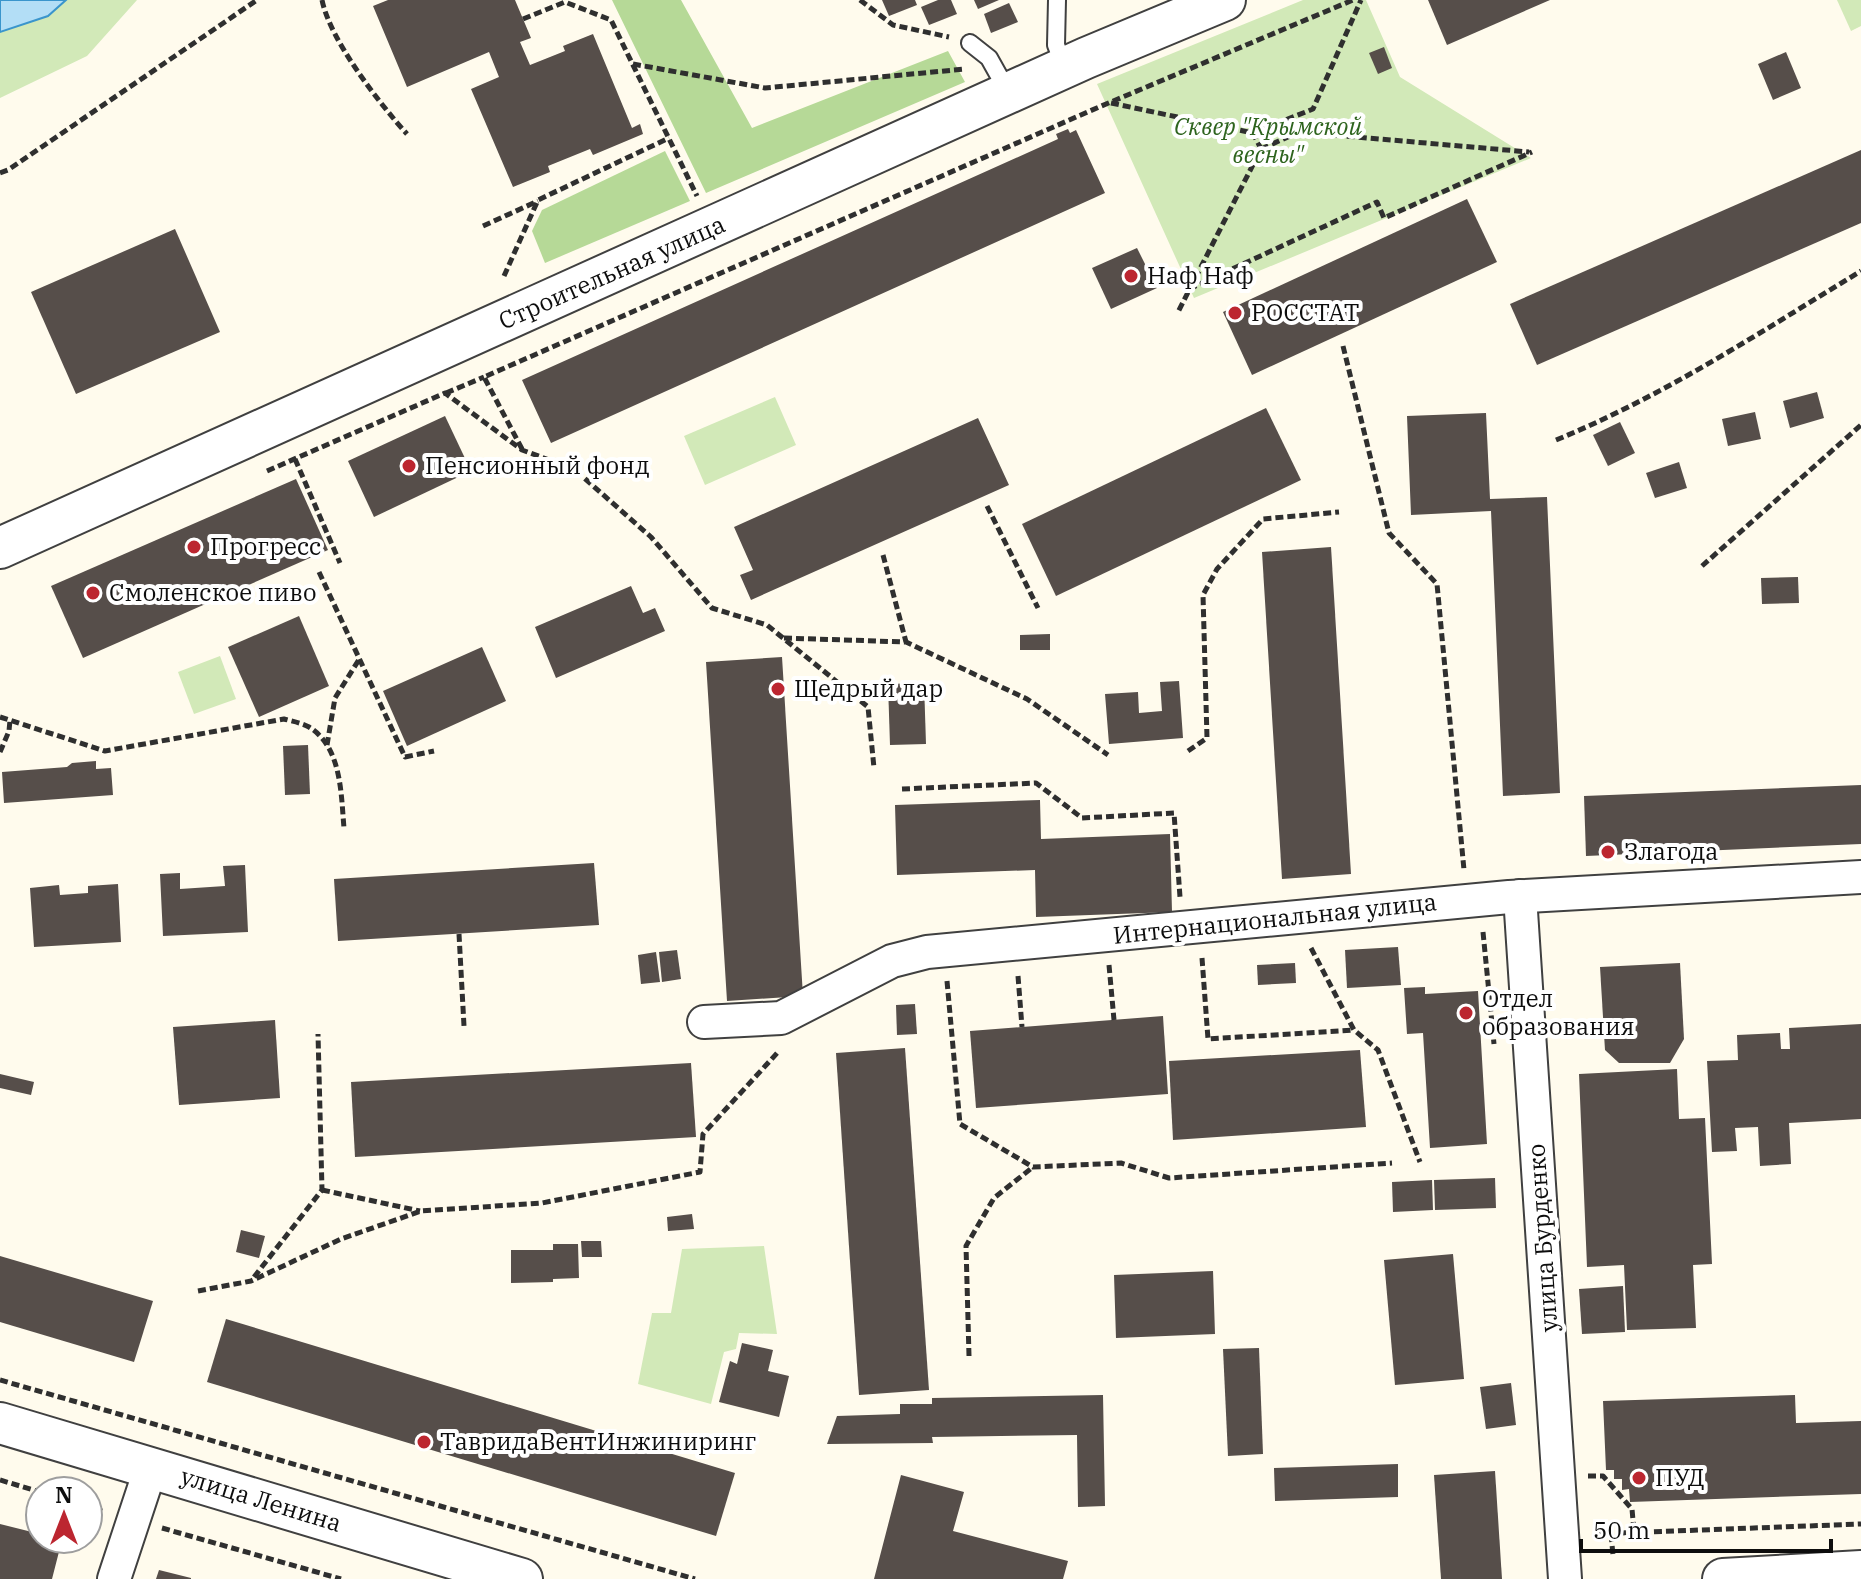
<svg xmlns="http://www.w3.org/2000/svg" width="1861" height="1579" font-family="'IBM Plex Serif',serif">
	<rect width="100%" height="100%" fill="#fffbed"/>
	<g fill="#d2e9b8">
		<path d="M66 0H137L87 56 0 98V32L47 16Z"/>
		<path d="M1303 0H1366L1400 77 1531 158 1194 298 1097 84Z"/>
		<path d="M1837 0H1861V26L1851 31Z"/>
		<path d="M775 397 796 445 705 485 684 436Z"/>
		<path d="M220 656 236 699 194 714 178 672Z"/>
		<path d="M764 1246 777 1334 739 1333 736 1349 724 1352 711 1404 638 1384 652 1313H671L682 1249Z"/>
	</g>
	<g fill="#b6d997">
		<path d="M612 0H681L752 128 948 51 965 82 706 193Z"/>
		<path d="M665 151 690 201 545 263 532 231 542 210Z"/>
	</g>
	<path fill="#b3def6" stroke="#3a95cc" stroke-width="2" d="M0 0H66L48 16 0 32Z"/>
	<g fill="#564e4a">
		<path d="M388 0H515L531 38 520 42 530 65 565 51 563 46 593 34 632 128 640 124 643 134 593 155 590 149 548 166 550 172 513 187 471 89 499 77 489 52 407 87 373 6Z"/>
		<path d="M882 0H915L917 5 889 16Z"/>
		<path d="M938 0H951L957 14 929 25 921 7Z"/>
		<path d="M974 0H999L978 9Z"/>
		<path d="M1428 0H1550L1447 45Z"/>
		<path d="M1009 3 1018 22 991 33 984 14Z"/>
		<path d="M1384 47 1392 68 1378 74 1369 53Z"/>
		<path d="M1786 52 1801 88 1773 100 1758 64Z"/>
		<path d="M1068 129 1070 133 1076 130 1105 193 551 443 522 380 1058 139 1056 134Z"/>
		<path d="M1861 150V223L1537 365 1510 304Z"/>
		<path d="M1467 199 1497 262 1252 375 1223 312Z"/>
		<path d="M175 229 220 332 76 394 31 292Z"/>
		<path d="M1137 248 1157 288 1111 309 1092 268Z"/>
		<path d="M1817 392 1824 418 1790 428 1783 401Z"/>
		<path d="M1266 408 1301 480 1056 596 1022 524Z"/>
		<path d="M1755 412 1761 439 1728 446 1722 419Z"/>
		<path d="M1486 413 1490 499 1547 497 1560 793 1503 796 1491 511 1411 515 1407 416Z"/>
		<path d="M445 416 471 471 374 517 348 461Z"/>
		<path d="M978 418 1009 485 751 600 740 575 753 570 734 527Z"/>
		<path d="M1620 422 1635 453 1608 466 1593 435Z"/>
		<path d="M1679 462 1687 488 1655 498 1646 473Z"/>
		<path d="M296 479 328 550 83 658 51 586Z"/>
		<path d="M1331 547 1351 874 1282 879 1262 552Z"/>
		<path d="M1798 577 1799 603 1762 604 1761 578Z"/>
		<path d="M631 586 643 613 655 608 665 631 556 678 535 627Z"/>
		<path d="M299 616 329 686 259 717 228 647Z"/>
		<path d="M1050 634V650H1020V635Z"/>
		<path d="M482 647 506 701 407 746 383 691Z"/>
		<path d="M782 657 803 996 727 1001 706 662Z"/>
		<path d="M1179 681 1183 738 1109 744 1105 694 1138 692 1139 713 1162 711 1160 682Z"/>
		<path d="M924 683 926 744 890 745 888 684Z"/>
		<path d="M308 745 310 794 285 795 283 746Z"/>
		<path d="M96 761V769L111 768 113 795 4 803 2 772 67 767 72 763Z"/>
		<path d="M1861 785V844L1586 856 1584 796Z"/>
		<path d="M1040 800 1041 839 1170 834 1172 912 1036 917 1035 870 897 875 895 805Z"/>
		<path d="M594 863 599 925 338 941 334 879Z"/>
		<path d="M245 865 248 932 163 936 160 874 180 873V889L225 886 223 866Z"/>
		<path d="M118 884 121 942 34 947 30 888 59 885 60 895 88 893V886Z"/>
		<path d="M1398 947 1401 985 1347 988 1345 950Z"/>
		<path d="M677 950 681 979 662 982 659 952Z"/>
		<path d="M656 952 660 982 641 984 638 955Z"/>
		<path d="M1295 963 1296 983 1258 985 1257 965Z"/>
		<path d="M1680 963 1684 1039 1670 1063H1619L1605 1050 1600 967Z"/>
		<path d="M1425 987V994L1478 991 1487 1144 1430 1148 1423 1033 1407 1034 1404 988Z"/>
		<path d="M915 1004 917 1034 897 1035 896 1005Z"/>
		<path d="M1163 1016 1168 1094 976 1108 970 1031Z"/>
		<path d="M275 1020 280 1098 179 1105 173 1027Z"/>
		<path d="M1861 1024V1119L1789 1123 1791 1164 1760 1166 1758 1127 1735 1128 1737 1151 1712 1152 1707 1061 1738 1060 1737 1035 1780 1033 1781 1049H1790L1789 1028Z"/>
		<path d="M905 1048 929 1390 859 1395 836 1053Z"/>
		<path d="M1360 1050 1366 1127 1173 1140 1169 1061Z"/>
		<path d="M691 1063 696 1137 355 1157 351 1082Z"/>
		<path d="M1677 1069 1679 1119 1705 1118 1712 1264 1693 1265 1696 1328 1627 1330 1624 1265 1587 1267 1579 1074Z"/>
		<path d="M0 1074 34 1082 31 1095 0 1088Z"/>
		<path d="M1495 1178 1496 1208 1435 1210 1434 1180Z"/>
		<path d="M1432 1180 1433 1210 1393 1212 1392 1182Z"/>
		<path d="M692 1214 694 1229 668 1231 667 1217Z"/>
		<path d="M241 1230 265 1236 259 1258 236 1252Z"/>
		<path d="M581 1241H601L602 1257H582Z"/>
		<path d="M553 1244H578L579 1278 553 1279V1282L511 1283V1250H553Z"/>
		<path d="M1453 1254 1464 1379 1395 1385 1384 1260Z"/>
		<path d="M0 1256 153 1301 134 1362 0 1322Z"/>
		<path d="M1213 1271 1215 1334 1116 1338 1114 1275Z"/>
		<path d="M1623 1286 1625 1332 1582 1334 1579 1289Z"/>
		<path d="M226 1319 735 1473 716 1536 207 1382Z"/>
		<path d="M742 1343 773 1350 768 1371 789 1376 779 1417 719 1402 730 1361 737 1364Z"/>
		<path d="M1259 1348 1263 1454 1228 1456 1223 1349Z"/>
		<path d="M1511 1383 1516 1425 1486 1429 1480 1387Z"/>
		<path d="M1103 1395 1105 1506 1078 1507 1077 1435 932 1437 933 1443 827 1444 837 1416 900 1414V1404H932V1398Z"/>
		<path d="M1795 1395 1796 1423 1861 1421V1494L1630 1502 1629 1489 1622 1490V1479H1614V1470H1606L1603 1401Z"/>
		<path d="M1398 1464V1497L1275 1501 1274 1468Z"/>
		<path d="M1495 1471 1502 1579H1441L1434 1475Z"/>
		<path d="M901 1475 964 1492 953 1531 1068 1561 1063 1579H874Z"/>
		<path d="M0 1524 40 1534V1539L62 1540 52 1579H0Z"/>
		<path d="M159 1570 191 1578V1579H156Z"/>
	</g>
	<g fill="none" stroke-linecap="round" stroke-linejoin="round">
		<defs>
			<g id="service">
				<path d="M1057 0 1056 45 1065 69"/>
				<path d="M970 43 989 58 1008 92"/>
			</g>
			<g id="minor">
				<path d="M1520 896 1565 1579"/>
				<path d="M704 1022 781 1018 892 961 927 952 1509 897 1861 877"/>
				<path d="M114 1579 151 1467"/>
			</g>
			<g id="tertiary">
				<path d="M0 548 1086 58 1225 0"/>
				<path d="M0 1423 522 1579"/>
				<path d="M1723 1579 1861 1571"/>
			</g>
		</defs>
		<use href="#service" stroke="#404040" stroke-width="20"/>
		<use href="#minor" stroke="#404040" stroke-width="36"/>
		<use href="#tertiary" stroke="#404040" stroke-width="44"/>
		<g stroke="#2f2f2f" stroke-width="5" stroke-dasharray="8 4" stroke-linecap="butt">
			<path d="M322 0C330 40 379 103 407 134"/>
			<path d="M860 0 893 25 949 37"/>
			<path d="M523 19 565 2 611 20 697 196"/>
			<path d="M633 64 765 88 965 69"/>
			<path d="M1111 103 1253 133 1261 149 1178 312"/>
			<path d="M1299 132 1529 152"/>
			<path d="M1253 133 1313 109 1361 0"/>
			<path d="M1261 149 1299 132 1290 119"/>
			<path d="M0 173 8 170 257 0"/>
			<path d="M483 226 538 201"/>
			<path d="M504 276 538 200 669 138"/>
			<path d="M1189 289 1377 202 1384 218 1532 152"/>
			<path d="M1343 346 1389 533 1437 584 1464 870"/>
			<path d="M446 393 484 377"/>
			<path d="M1556 440C1664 396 1762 331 1861 271"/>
			<path d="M522 449 484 377 1099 107 1353 0"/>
			<path d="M295 459 340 563"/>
			<path d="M267 471 445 393 522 450 574 469 651 537 712 608 767 625 868 707 874 768"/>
			<path d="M987 506 1038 608"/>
			<path d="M883 555 906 642"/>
			<path d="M1702 566 1861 425"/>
			<path d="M319 572 405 757 434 751"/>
			<path d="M784 638 906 642 1027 699 1108 755"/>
			<path d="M0 717 105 751 284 719C291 721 302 723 309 727 342 747 341 795 344 828"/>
			<path d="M327 745 335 698 360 658"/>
			<path d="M1188 751 1207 738 1203 595 1217 569 1263 519 1339 512"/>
			<path d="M0 752 9 731 10 720"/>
			<path d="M902 789 1036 783 1082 818 1174 813 1180 897"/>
			<path d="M1483 932 1494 1044"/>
			<path d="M459 934 464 1026"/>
			<path d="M1311 948 1354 1030 1378 1050 1420 1162"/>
			<path d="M1202 958 1208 1039 1354 1030"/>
			<path d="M1109 965 1114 1020"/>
			<path d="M1018 976 1022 1027"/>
			<path d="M947 981 960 1124 1033 1167 1121 1163 1169 1178 1392 1163"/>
			<path d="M322 1190 420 1211"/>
			<path d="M254 1277 322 1190 318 1034"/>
			<path d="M198 1291 251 1281 341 1239 421 1211 542 1203 700 1172 703 1134 779 1051"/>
			<path d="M969 1356 966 1246 994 1198 1033 1167"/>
			<path d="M0 1380 695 1579"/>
			<path d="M1588 1476H1603L1632 1509 1634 1532"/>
			<path d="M0 1480 40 1492"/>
			<path d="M88 1506 102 1511"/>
			<path d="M162 1528 341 1579"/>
			<path d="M1594 1534 1861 1524"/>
			<path d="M1611 1534 1613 1555"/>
		</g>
		<use href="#service" stroke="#fff" stroke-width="16"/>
		<use href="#minor" stroke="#fff" stroke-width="32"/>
		<use href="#tertiary" stroke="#fff" stroke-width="40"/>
	</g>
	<g fill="#bc2630" stroke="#fff" stroke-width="3">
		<circle cx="1131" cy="276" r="8"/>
		<circle cx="1235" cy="313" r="8"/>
		<circle cx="409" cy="466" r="8"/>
		<circle cx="194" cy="547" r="8"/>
		<circle cx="93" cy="593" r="8"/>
		<circle cx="778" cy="689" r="8"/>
		<circle cx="1608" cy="852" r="8"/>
		<circle cx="1466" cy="1013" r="8"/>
		<circle cx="424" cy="1442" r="8"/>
		<circle cx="1639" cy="1478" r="8"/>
	</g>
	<g text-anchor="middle" stroke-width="8" stroke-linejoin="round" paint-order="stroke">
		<g font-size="24" font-style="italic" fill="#2e641e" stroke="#fff">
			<text x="1268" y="135">Сквер "Крымской<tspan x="1268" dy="28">весны"</tspan></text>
		</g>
		<g font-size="24" fill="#0d0d0d" stroke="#fff">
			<text transform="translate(612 273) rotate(-24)" y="8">Строительная улица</text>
			<text transform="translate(1275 919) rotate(-6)" y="8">Интернациональная улица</text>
			<text transform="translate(1543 1238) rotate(-94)" y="8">улица Бурденко</text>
			<text transform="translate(261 1500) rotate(17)" y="8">улица Ленина</text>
		</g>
		<g font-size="24" fill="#0d0d0d" stroke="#fff" text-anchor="start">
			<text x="1147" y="284">Наф Наф</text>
			<text x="1251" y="321">РОССТАТ</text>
			<text x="425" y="474">Пенсионный фонд</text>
			<text x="210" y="555">Прогресс</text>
			<text x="109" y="601">Смоленское пиво</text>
			<text x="794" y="697">Щедрый дар</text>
			<text x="1624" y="860">Злагода</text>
			<text x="1482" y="1007">Отдел<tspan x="1482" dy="28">образования</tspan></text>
			<text x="440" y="1450">ТавридаВентИнжиниринг</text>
			<text x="1655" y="1486">ПУД</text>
		</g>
	</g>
	<g transform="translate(64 1515)"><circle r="38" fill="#ffffff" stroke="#9e9e9e" stroke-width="2"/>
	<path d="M0-6L14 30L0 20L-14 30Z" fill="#bc2630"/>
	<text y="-12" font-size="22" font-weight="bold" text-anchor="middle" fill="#0d0d0d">N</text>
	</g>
	<path d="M1581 1539v12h250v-12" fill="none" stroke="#0d0d0d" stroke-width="4"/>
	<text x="1593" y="1539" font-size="24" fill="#0d0d0d" stroke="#ffffff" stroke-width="6" paint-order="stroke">50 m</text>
</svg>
